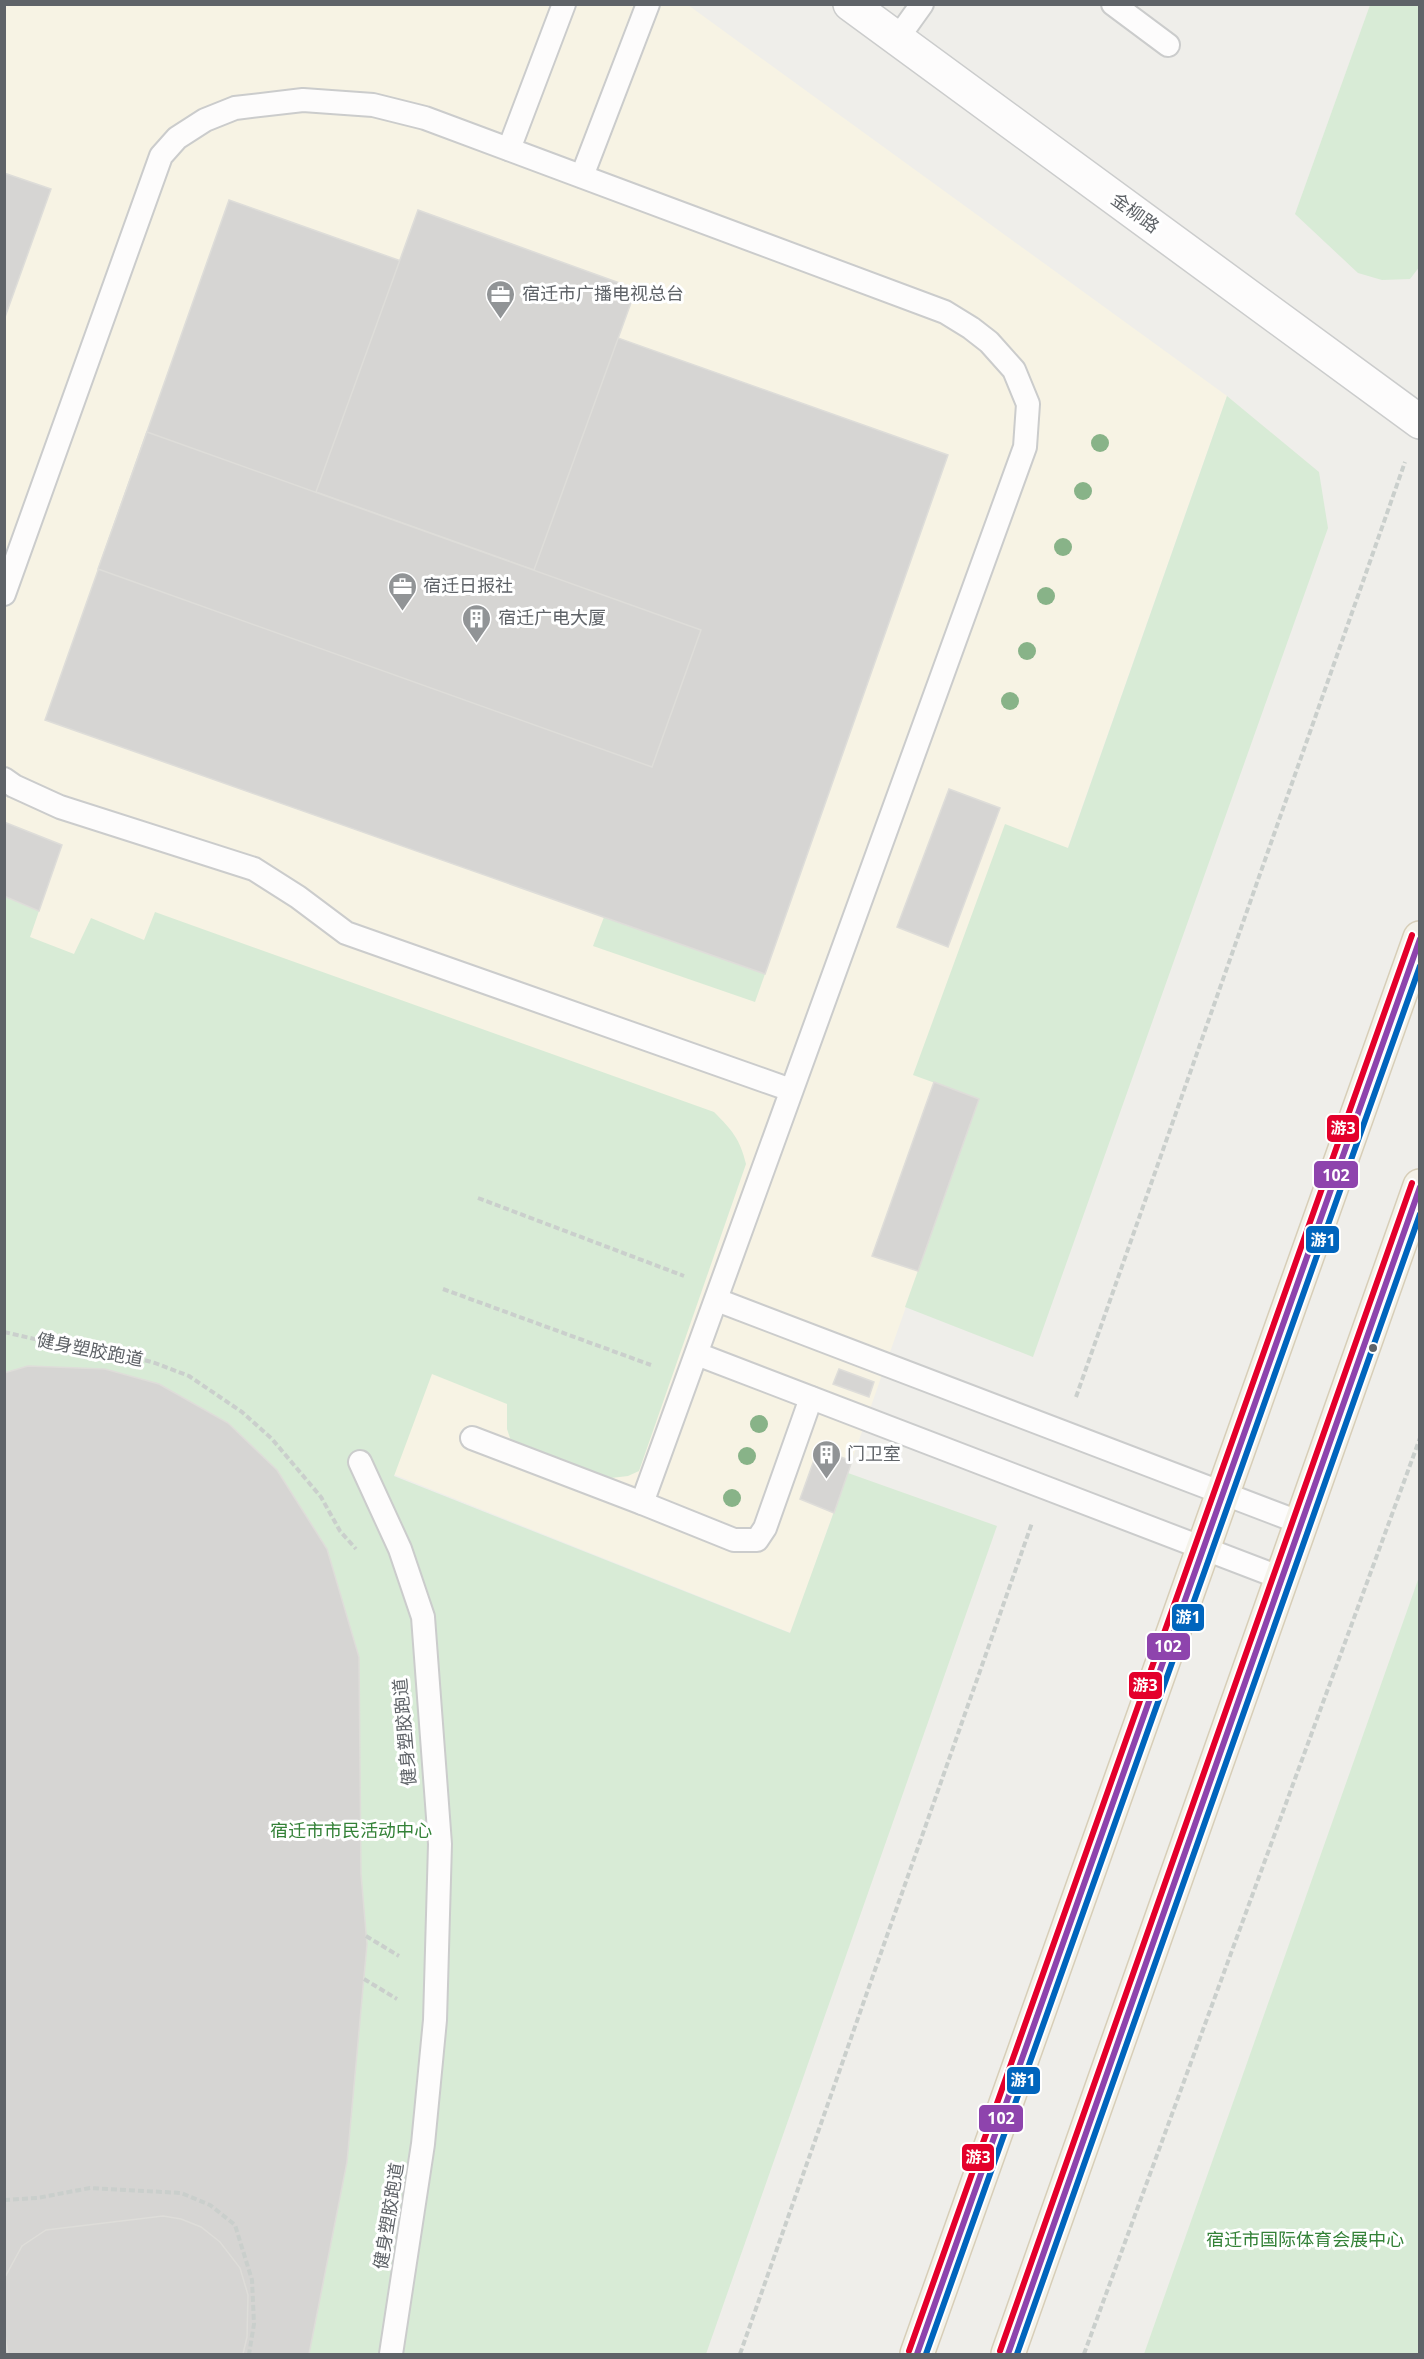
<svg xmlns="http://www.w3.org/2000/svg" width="1424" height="2359" font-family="'Open Sans','Noto Sans SC',sans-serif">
	<rect width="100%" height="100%" fill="#efeeea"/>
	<path fill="#f7f3e4" d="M4 5H688L1227 396 791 1633 5 1319Z"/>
	<g fill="#d8ebd6">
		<path d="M1370 5H1419L1420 266 1410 279 1382 280 1358 273 1295 214Z"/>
		<path d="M1227 396 1319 472 1328 528 1033 1357 905 1307 979 1099 913 1075 1005 824 1068 848Z"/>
		<path d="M4 896 39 911 30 937 74 954 91 918 144 940 155 912 714 1112C732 1130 740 1139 746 1164L639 1471 628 1476 611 1478 511 1441 507 1429V1404L432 1374 394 1476 790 1633 848 1473 997 1526 706 2354H5Z"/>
		<path d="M604 917 765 974 755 1002 593 946Z"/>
		<path d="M1419 1577V2354H1144Z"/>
	</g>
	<g fill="#d6d5d3" stroke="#deddd9" stroke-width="1.5">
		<path d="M4 173 51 189 4 320Z"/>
		<path d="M229 200 948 455 765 974 45 720Z"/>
		<path d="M418 210 636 289 534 570 316 492Z"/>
		<path d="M147 432 701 630 652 767 98 569Z"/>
		<path d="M949 789 1000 808 948 947 897 927Z"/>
		<path d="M4 822 62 845 39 911 4 896Z"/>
		<path d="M934 1082 979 1099 918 1271 872 1256Z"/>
		<path d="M28 1366 105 1369 159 1384 228 1423 277 1470 327 1549 359 1657 361 1874 367 1944 347 2162 309 2354H4V1373Z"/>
		<path d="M839 1369 874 1382 869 1397 833 1384Z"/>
		<path d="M818 1449 852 1461 834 1513 800 1499Z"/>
		<path d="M163 2216 181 2219 201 2227 220 2242 240 2268 248 2295 247 2337 243 2354H8L4 2329V2279L22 2246 46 2230Z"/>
	</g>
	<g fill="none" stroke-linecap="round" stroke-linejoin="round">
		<defs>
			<g id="lane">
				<path d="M1113 4 1168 45"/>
				<path d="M897 39 922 4"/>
				<path d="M509 149 564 4"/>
				<path d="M582 176 648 4"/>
				<path d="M4 594 161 156 177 138 205 120 235 108 303 100 373 105 425 118 945 312 971 328 989 342 1014 370 1028 404 1025 447 642 1503 472 1438"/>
				<path d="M4 779 14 786 60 807 254 869 298 897 346 933 791 1090"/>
				<path d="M717 1300 1301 1523"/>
				<path d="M697 1354 1281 1578"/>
				<path d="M360 1462 400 1549 423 1617 440 1844 435 2020 423 2144 391 2354"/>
				<path d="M642 1503 734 1540H757L765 1528 811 1398"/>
			</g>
			<path id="street" d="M850 4 1420 422"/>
			<g id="primary">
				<path d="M917 2354 1420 938"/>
				<path d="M1008 2354 1420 1186"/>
			</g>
		</defs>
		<use href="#lane" stroke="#cbcccc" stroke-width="26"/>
		<use href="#street" stroke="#cbcccc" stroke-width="36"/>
		<use href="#primary" stroke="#d7ceb8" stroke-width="36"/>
		<g stroke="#cacfcc" stroke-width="4" stroke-dasharray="6 3" stroke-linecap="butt">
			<path d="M478 1198 684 1276"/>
			<path d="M443 1289 651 1365"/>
			<path d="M4 1332 43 1341 97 1347 155 1363 189 1376 242 1412 272 1439 321 1497 340 1531 356 1549"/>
			<path d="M1076 1397 1405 462"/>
			<path d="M366 1936 399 1956"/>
			<path d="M364 1979 397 1999"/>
			<path d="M4 2200 37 2198 90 2188 181 2193 210 2205 235 2225 252 2280 254 2324 249 2354"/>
			<path d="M740 2354 1032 1523"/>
			<path d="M1084 2354 1420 1438"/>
		</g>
		<use href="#lane" stroke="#fdfcfc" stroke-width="22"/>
		<use href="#street" stroke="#fdfcfc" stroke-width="33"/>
		<use href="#primary" stroke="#f4f2e9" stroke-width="33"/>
		<defs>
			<g id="bus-1">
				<path d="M917 2354 1420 939"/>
				<path d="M1008 2354 1420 1187"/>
			</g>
			<g id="bus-2">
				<path d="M926 2354 1420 966"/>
				<path d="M1017 2354 1420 1214"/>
			</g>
			<g id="bus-3">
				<path d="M909 2351 1412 935"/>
				<path d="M1000 2351 1412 1183"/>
			</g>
		</defs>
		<use href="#bus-1" stroke="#fff" stroke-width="10"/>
		<use href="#bus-2" stroke="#fff" stroke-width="10"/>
		<use href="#bus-3" stroke="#fff" stroke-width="10"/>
		<use href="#bus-1" stroke="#8e44ad" stroke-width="6"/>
		<use href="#bus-2" stroke="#0065bd" stroke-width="6"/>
		<use href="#bus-3" stroke="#e4002b" stroke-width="6"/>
	</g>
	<g fill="#88b388">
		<circle cx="1100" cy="443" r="9"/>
		<circle cx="1083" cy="491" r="9"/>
		<circle cx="1063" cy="547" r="9"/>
		<circle cx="1046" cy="596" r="9"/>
		<circle cx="1027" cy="651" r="9"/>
		<circle cx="1010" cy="701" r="9"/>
		<circle cx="759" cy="1424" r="9"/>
		<circle cx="747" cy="1456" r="9"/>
		<circle cx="732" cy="1498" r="9"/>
	</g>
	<defs>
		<symbol id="office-pin" viewBox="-11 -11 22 30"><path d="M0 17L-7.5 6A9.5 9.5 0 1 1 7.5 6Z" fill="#919496" stroke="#fff"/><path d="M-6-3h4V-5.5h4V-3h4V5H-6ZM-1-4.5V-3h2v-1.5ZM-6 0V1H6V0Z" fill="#fff"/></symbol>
		<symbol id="building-pin" viewBox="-11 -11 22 30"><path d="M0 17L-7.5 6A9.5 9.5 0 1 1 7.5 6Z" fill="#919496" stroke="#fff"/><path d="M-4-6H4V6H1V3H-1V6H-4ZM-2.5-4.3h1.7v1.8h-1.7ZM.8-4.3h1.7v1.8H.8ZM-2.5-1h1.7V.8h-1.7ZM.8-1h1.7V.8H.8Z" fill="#fff"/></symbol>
	</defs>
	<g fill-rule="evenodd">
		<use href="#office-pin" x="484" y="278" width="33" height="45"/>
		<use href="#office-pin" x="386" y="570" width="33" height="45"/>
		<use href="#building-pin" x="460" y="602" width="33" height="45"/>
		<use href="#building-pin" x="810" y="1438" width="33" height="45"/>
	</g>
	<circle fill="#5f6368" stroke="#fff" stroke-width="2" cx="1373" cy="1348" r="5"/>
	<g text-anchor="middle" stroke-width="6" stroke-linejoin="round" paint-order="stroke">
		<g font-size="18" fill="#5f6368" stroke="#fff">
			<text transform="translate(1135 213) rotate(36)" y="6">金柳路</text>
			<text transform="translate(90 1350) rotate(11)" y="6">健身塑胶跑道</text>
			<text transform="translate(405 1732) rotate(-95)" y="6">健身塑胶跑道</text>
			<text transform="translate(389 2216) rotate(-81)" y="6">健身塑胶跑道</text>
		</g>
		<g font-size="18" fill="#5f6368" stroke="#fff" text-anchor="start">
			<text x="522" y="300">宿迁市广播电视总台</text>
			<text x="423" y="592">宿迁日报社</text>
			<text x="498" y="624">宿迁广电大厦</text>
			<text x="847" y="1460">门卫室</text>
		</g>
		<g font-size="18" fill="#348238" stroke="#fff">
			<text x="351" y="1837">宿迁市市民活动中心</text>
			<text x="1305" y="2246">宿迁市国际体育会展中心</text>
		</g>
	</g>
	<g stroke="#fff" stroke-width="2">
		<rect x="1326" y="1114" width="34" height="29" rx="6" fill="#e4002b"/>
		<rect x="1313" y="1160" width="46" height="29" rx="6" fill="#8e44ad"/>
		<rect x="1305" y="1225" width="35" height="29" rx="6" fill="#0065bd"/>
		<rect x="1171" y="1603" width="34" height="29" rx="6" fill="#0065bd"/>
		<rect x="1146" y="1632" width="45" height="29" rx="6" fill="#8e44ad"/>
		<rect x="1128" y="1671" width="35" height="29" rx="6" fill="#e4002b"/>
		<rect x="1006" y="2066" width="35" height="29" rx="6" fill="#0065bd"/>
		<rect x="978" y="2104" width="46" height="29" rx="6" fill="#8e44ad"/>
		<rect x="961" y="2143" width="34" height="29" rx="6" fill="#e4002b"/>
	</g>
	<g font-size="16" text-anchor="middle" font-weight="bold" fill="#fff">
		<text x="1343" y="1134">游3</text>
		<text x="1336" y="1181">102</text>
		<text x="1323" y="1246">游1</text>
		<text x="1188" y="1623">游1</text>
		<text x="1168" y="1652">102</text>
		<text x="1145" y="1691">游3</text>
		<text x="1023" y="2086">游1</text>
		<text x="1001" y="2124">102</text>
		<text x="978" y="2163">游3</text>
	</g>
	<rect width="1424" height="2359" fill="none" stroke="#5f6368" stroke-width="12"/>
</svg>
